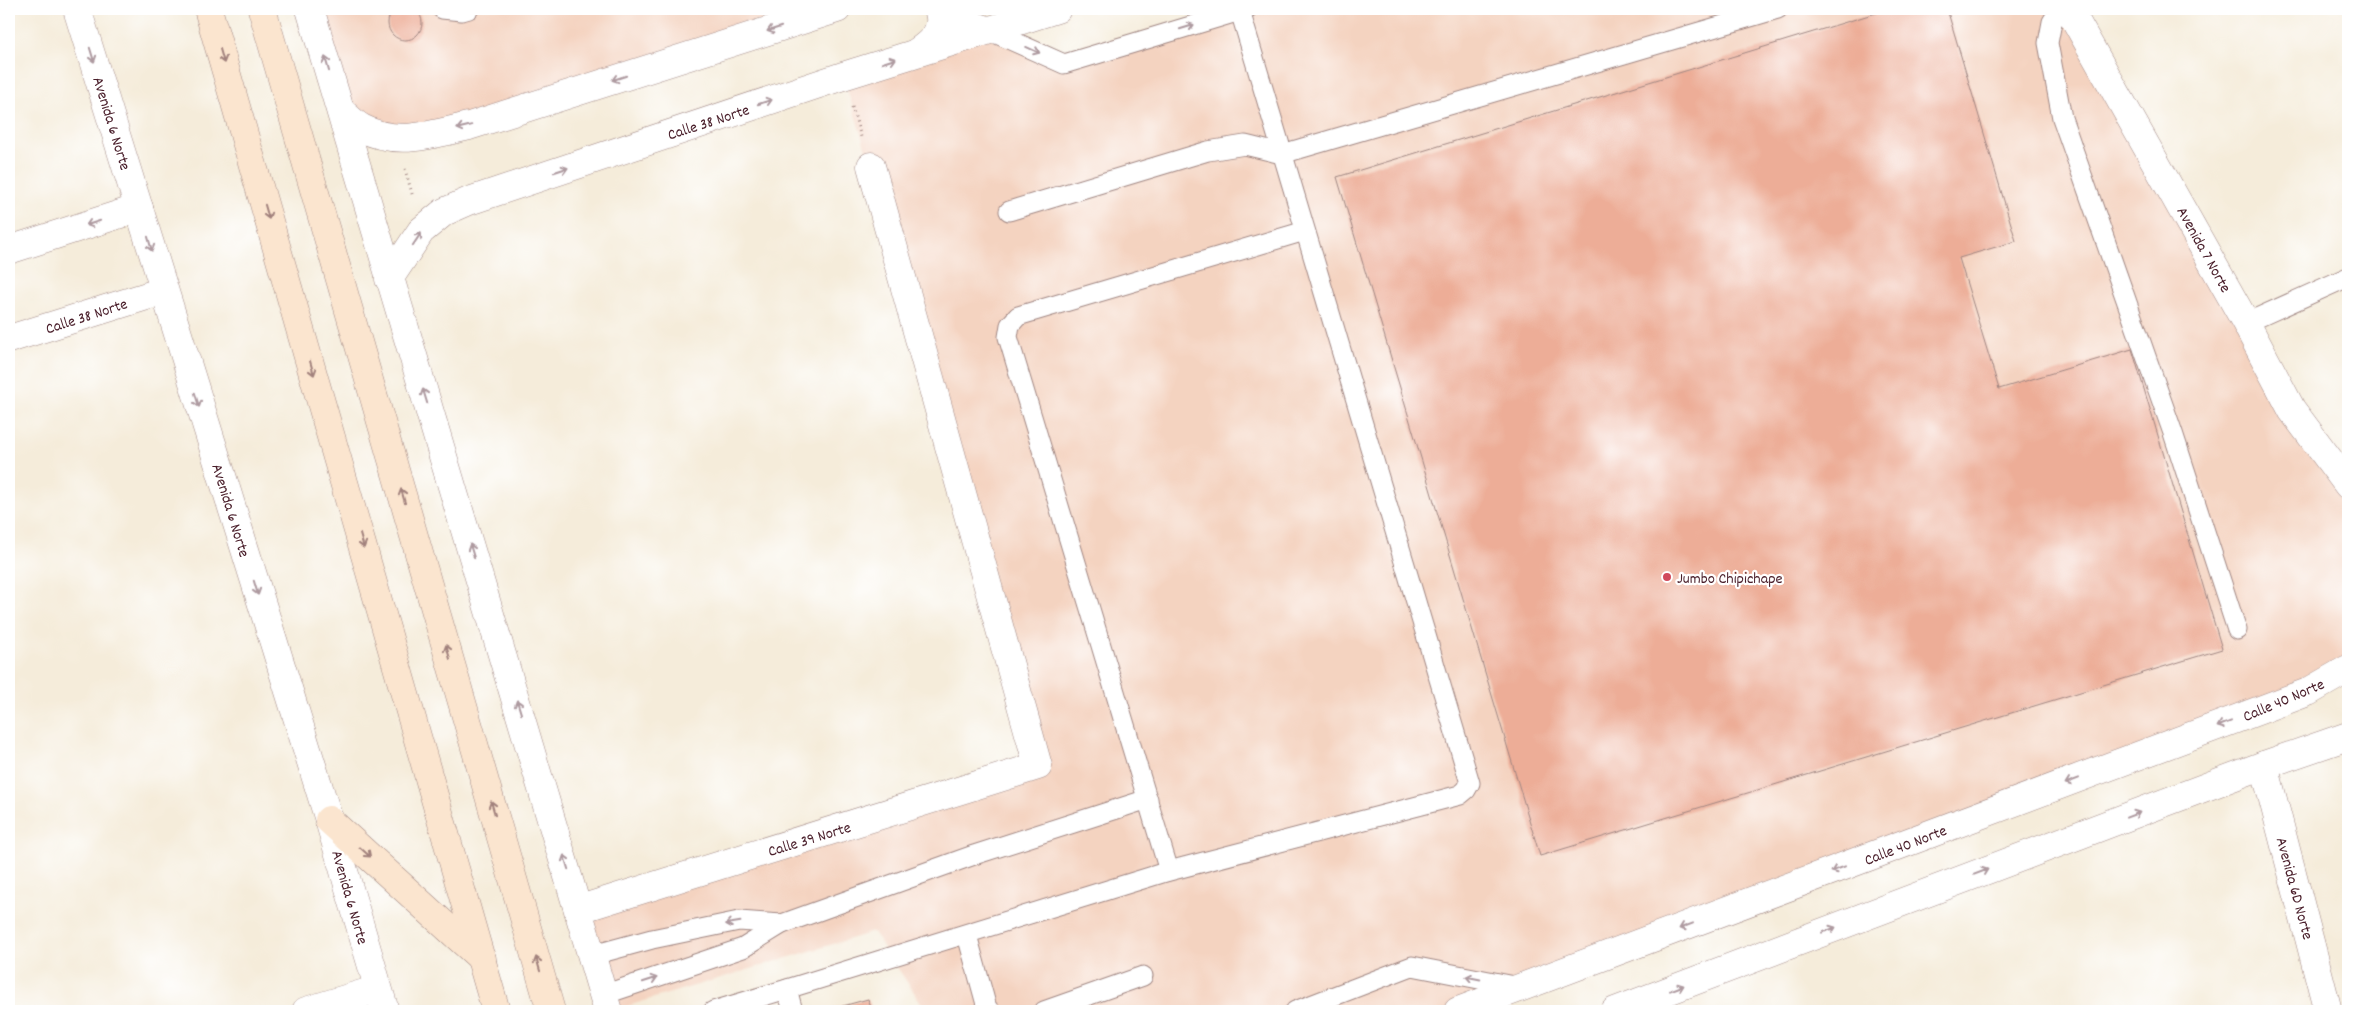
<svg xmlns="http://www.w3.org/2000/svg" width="2357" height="1020" font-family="Dekko,sans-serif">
	<rect width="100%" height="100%" fill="#fff"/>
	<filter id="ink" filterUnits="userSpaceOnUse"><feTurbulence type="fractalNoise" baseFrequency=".02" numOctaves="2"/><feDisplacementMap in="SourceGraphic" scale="10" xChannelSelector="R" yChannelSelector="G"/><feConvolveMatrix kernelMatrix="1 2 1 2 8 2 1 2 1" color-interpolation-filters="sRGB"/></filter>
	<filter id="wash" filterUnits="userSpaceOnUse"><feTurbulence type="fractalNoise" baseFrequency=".0096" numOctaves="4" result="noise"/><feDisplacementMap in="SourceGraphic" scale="20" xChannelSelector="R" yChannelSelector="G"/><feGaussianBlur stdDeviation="1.12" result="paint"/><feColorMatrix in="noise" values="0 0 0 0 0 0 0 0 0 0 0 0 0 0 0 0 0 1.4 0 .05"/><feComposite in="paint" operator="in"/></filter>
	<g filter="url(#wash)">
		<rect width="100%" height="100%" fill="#f5ecda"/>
		<g fill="#f4d3c0">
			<path d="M310 9H837L469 126 362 128Z"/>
			<path d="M1247 9H2069L2348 485V669L1458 1011H924L922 1004 873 932 611 1011 580 909 1038 766 871 166 843 76 988 30 1064 64Z"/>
		</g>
		<g id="blocks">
			<g fill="#edad97">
				<circle cx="405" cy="23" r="17"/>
				<path d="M1889 9H1947L2016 241 1959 258 1999 389 2132 349 2222 649 1540 856 1337 177Z"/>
				<path d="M868 999 872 1011H825Z"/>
			</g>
		</g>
	</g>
	<g filter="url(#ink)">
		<use href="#blocks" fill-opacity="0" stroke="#a08682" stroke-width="1"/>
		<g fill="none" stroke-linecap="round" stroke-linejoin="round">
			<defs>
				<g id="service">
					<path d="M442 9 462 11 469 9"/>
					<path d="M2060 9 2052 22 2048 43 2062 118 2173 433 2237 630"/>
					<path d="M988 30 1064 64 1247 9"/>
					<path d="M1009 211 1208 151 1245 145 1282 154 1778 9"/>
					<path d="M2246 323 2348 277"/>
					<path d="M1169 871 1008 337 1010 325 1018 316 1305 231"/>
					<path d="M967 935 987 1008 990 1011"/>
					<path d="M593 955 652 939 739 921 782 924"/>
					<path d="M787 989 1169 871 1460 795 1466 790 1470 783 1240 11"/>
					<path d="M603 995 743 948 782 924 974 855 1148 799"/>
					<path d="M713 1011 787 989 793 1011"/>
					<path d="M1044 1011 1143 976"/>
					<path d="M1295 1011 1412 966 1520 987"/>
				</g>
				<g id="minor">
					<path d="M958 9 969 24 988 30"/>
					<path d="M917 52C932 42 946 29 938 9"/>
					<path d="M341 111C347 116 354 124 362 128 397 147 434 134 469 126L837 9"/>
					<path d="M389 279 421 231 444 212 469 201 843 76 1057 9"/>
					<path d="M2264 765 2328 1011"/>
					<path d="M580 909 1038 766 871 166"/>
					<path d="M306 1011 378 989"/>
				</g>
				<g id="tertiary">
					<path d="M77 9 329 820 385 1011"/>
					<path d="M310 9 608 1011"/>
					<path d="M2069 9 2246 323 2292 410 2348 485"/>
					<path d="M9 250 139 208"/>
					<path d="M9 339 163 291"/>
					<path d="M1458 1011 2308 692 2348 669"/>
					<path d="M1615 1011 2264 765 2348 736"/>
				</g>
				<g id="secondary">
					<path d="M208 9 496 1011"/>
					<path d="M262 9 551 1011"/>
					<path d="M329 820 482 959"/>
				</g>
			</defs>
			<use href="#service" stroke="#a08682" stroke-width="21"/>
			<use href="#minor" stroke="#a08682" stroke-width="29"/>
			<use href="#tertiary" stroke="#a08682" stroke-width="29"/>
			<use href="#secondary" stroke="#a08682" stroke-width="29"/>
			<g stroke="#a08682" stroke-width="3" stroke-dasharray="1 4" stroke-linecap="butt">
				<path d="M852 107 861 137"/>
				<path d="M405 169 413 197"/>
			</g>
			<use href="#service" stroke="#fff" stroke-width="19"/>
			<use href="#minor" stroke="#fff" stroke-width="28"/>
			<use href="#tertiary" stroke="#fff" stroke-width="28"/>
			<use href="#secondary" stroke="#fbe5cf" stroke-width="28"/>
		</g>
		<defs><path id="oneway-shaft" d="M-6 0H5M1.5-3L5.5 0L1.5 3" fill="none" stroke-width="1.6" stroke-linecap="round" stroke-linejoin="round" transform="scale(1.25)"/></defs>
		<g stroke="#ae9aa0">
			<use href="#oneway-shaft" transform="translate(1187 27) rotate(-17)"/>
			<use href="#oneway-shaft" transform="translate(774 29) rotate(162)"/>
			<use href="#oneway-shaft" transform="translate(1033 50) rotate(24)"/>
			<use href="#oneway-shaft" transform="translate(92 55) rotate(73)"/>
			<use href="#oneway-shaft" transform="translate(889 61) rotate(-18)"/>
			<use href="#oneway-shaft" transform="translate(327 64) rotate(-106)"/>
			<use href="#oneway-shaft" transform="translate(619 78) rotate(162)"/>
			<use href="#oneway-shaft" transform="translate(765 102) rotate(-18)"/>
			<use href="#oneway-shaft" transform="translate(464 127) rotate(166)"/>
			<use href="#oneway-shaft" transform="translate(561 170) rotate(-18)"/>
			<use href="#oneway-shaft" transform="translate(93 223) rotate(162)"/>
			<use href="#oneway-shaft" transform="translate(417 239) rotate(-56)"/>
			<use href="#oneway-shaft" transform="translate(150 244) rotate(74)"/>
			<use href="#oneway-shaft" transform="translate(425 396) rotate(-107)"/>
			<use href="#oneway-shaft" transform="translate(197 400) rotate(73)"/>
			<use href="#oneway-shaft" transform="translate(472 551) rotate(-107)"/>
			<use href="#oneway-shaft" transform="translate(256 588) rotate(73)"/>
			<use href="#oneway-shaft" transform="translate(519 707) rotate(-107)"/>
			<use href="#oneway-shaft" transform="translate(2224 724) rotate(159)"/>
			<use href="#oneway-shaft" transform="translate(2072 781) rotate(159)"/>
			<use href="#oneway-shaft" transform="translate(2133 815) rotate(-21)"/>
			<use href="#oneway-shaft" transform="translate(566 862) rotate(-107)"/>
			<use href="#oneway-shaft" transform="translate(1838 869) rotate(159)"/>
			<use href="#oneway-shaft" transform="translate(1981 872) rotate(-21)"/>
			<use href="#oneway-shaft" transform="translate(733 923) rotate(171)"/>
			<use href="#oneway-shaft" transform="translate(1686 926) rotate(159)"/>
			<use href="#oneway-shaft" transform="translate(1829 930) rotate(-21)"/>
			<use href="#oneway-shaft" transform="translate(1473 978) rotate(-169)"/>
			<use href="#oneway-shaft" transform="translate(650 980) rotate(-18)"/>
			<use href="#oneway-shaft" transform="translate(1677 988) rotate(-21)"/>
		</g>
		<g stroke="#a2827d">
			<use href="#oneway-shaft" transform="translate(222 56) rotate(74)"/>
			<use href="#oneway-shaft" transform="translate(267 212) rotate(74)"/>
			<use href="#oneway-shaft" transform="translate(312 368) rotate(74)"/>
			<use href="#oneway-shaft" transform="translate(403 496) rotate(-106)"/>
			<use href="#oneway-shaft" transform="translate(362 541) rotate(74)"/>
			<use href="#oneway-shaft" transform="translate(448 652) rotate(-106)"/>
			<use href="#oneway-shaft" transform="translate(493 808) rotate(-106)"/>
			<use href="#oneway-shaft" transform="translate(365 852) rotate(42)"/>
			<use href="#oneway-shaft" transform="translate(538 964) rotate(-106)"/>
		</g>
	</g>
	<circle fill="#d1495b" stroke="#fff" stroke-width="2" cx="1667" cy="577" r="5"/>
	<g text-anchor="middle" stroke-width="4.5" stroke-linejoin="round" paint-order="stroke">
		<g font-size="16" fill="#4a1f2b" stroke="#fff">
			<text transform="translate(708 121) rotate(-18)" y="6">Calle 38 Norte</text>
			<text transform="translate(113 123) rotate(73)" y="6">Avenida 6 Norte</text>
			<text transform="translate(2205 249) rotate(61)" y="6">Avenida 7 Norte</text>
			<text transform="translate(86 315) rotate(-18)" y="6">Calle 38 Norte</text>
			<text transform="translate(232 510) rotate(73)" y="6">Avenida 6 Norte</text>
			<text transform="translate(2283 699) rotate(-23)" y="6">Calle 40 Norte</text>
			<text transform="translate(809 838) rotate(-17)" y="6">Calle 39 Norte</text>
			<text transform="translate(1905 844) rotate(-21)" y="6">Calle 40 Norte</text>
			<text transform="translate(2296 888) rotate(75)" y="6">Avenida 6D Norte</text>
			<text transform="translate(351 897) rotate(74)" y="6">Avenida 6 Norte</text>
		</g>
		<g font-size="16" fill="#4a1f2b" stroke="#fff" text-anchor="start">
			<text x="1677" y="583">Jumbo Chipichape</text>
		</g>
	</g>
	<rect width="2357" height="1020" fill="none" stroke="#fff" stroke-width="30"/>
</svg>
